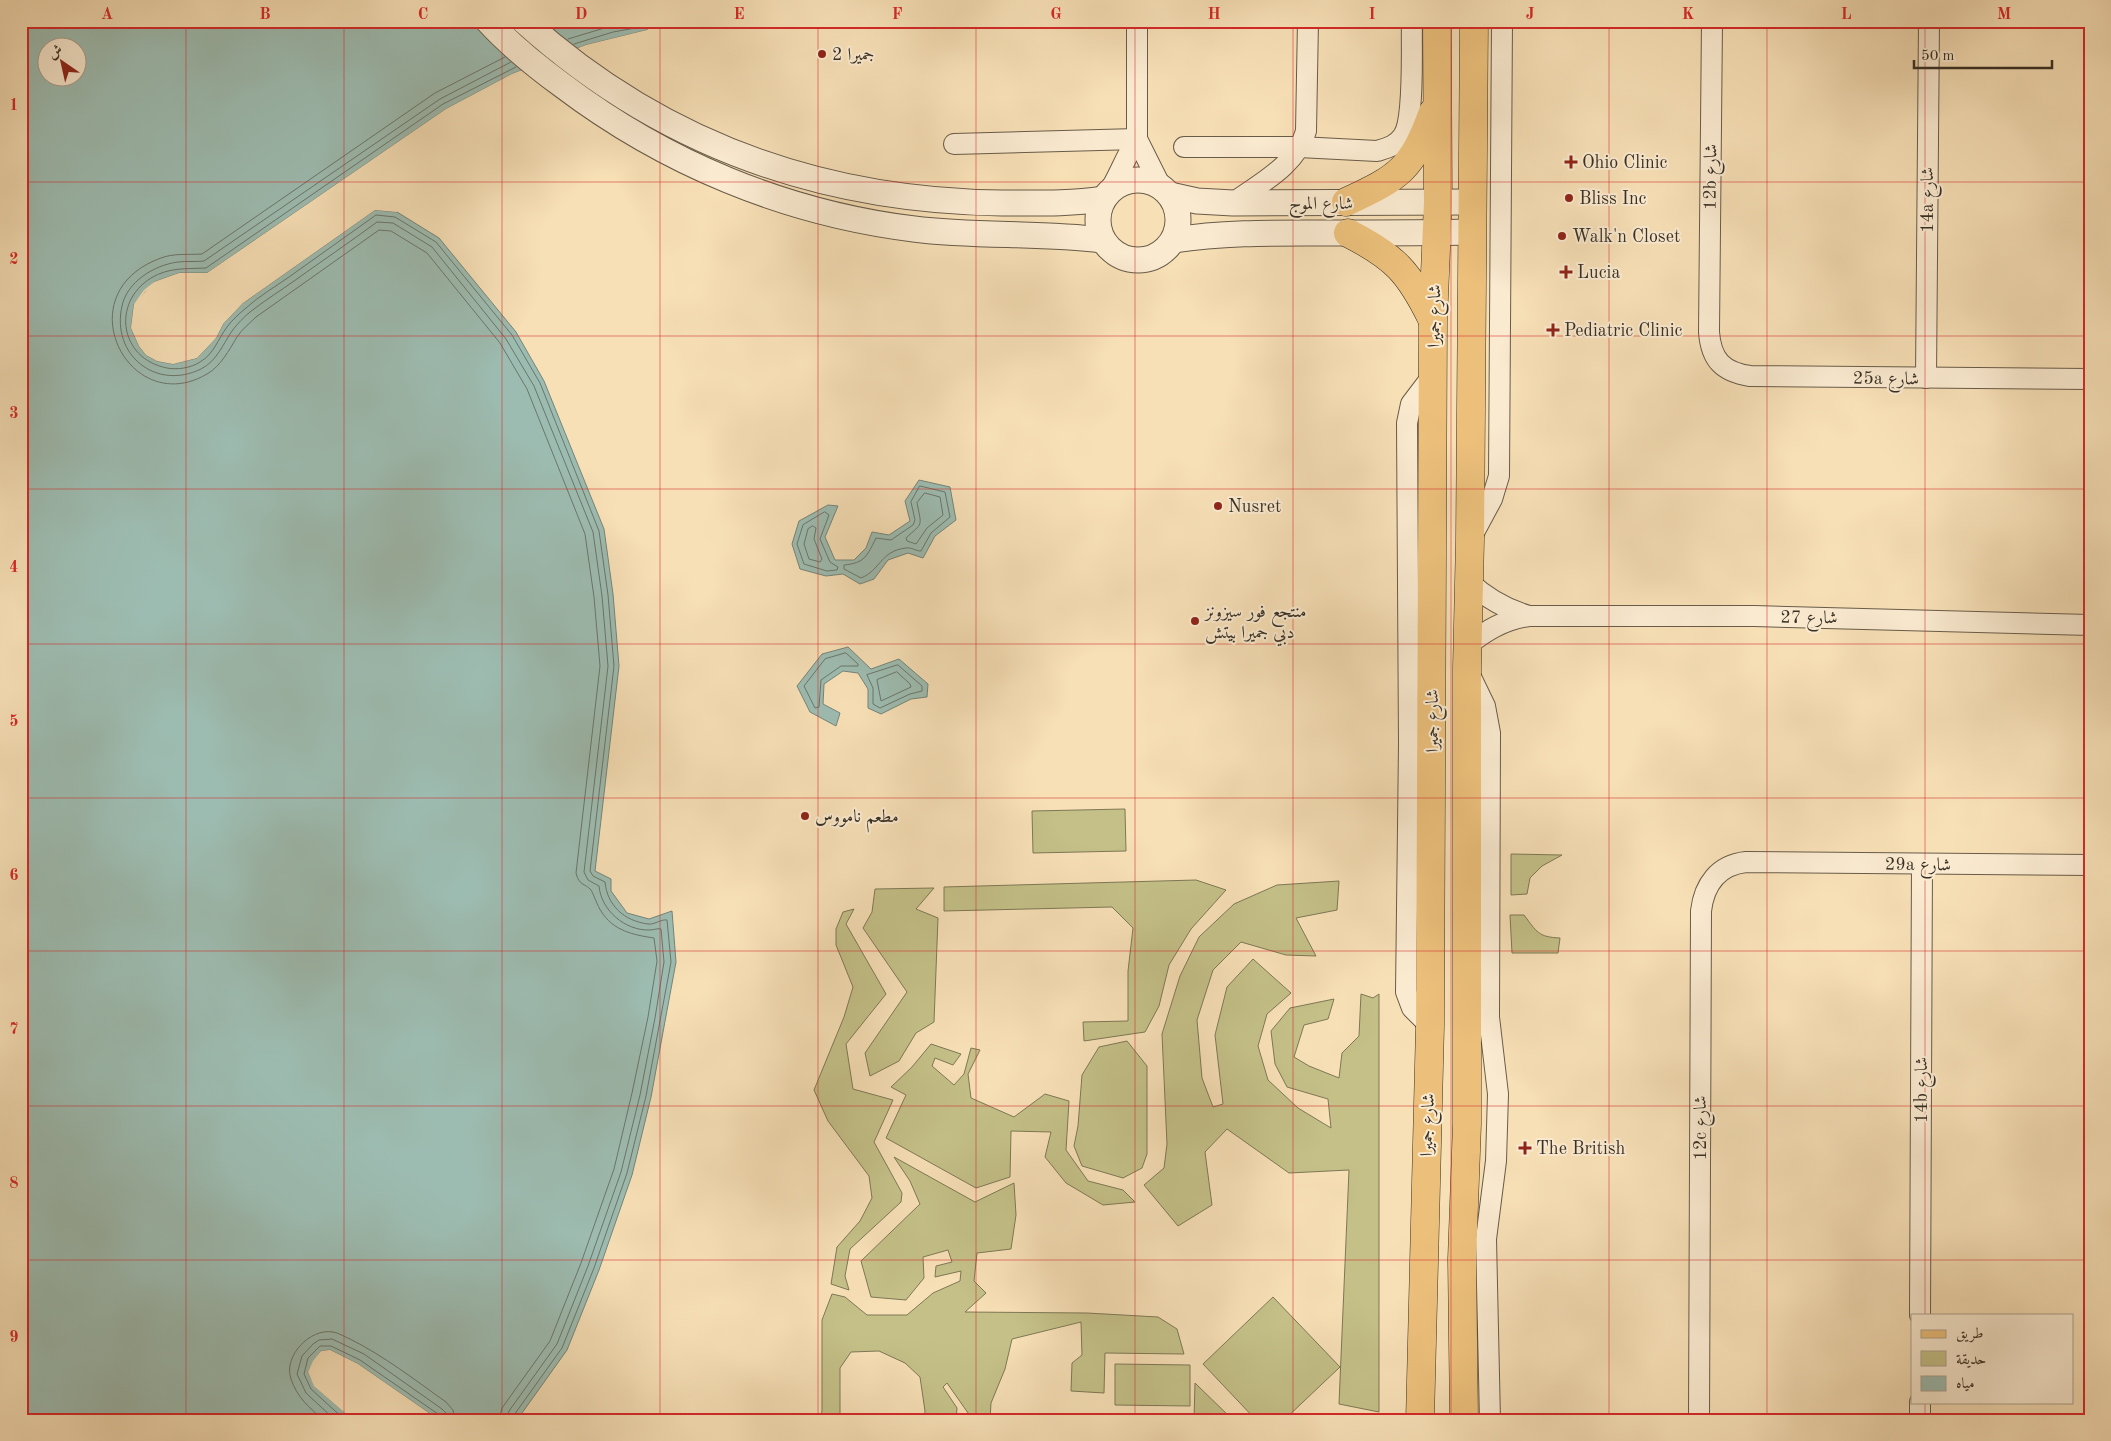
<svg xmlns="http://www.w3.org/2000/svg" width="2111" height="1441" font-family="'Old Standard TT',Amiri,serif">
	<rect width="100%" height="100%" fill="#f7dfb6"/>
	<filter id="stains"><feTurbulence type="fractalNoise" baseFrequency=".004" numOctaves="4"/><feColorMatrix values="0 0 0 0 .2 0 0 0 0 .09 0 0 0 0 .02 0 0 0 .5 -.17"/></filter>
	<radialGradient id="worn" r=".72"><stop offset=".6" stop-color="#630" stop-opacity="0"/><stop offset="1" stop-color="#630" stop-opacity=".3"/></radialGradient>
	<g fill="#c4c088" stroke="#7e7856">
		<path d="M1125 809 1126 851 1033 853 1032 811Z"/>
		<path d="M1511 854 1562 855 1542 866 1530 878 1527 894 1511 895Z"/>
		<path d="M1196 880 1226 890 1191 929 1169 965 1159 1006 1145 1032 1084 1041 1083 1022 1128 1021V971L1133 928 1112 907 944 911V887Z"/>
		<path d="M1339 881 1337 910 1296 918 1316 956 1286 955 1241 942 1213 970 1197 1020 1202 1078 1213 1107 1223 1104 1215 1035 1227 987 1253 959 1291 993 1267 1014 1258 1046 1268 1080 1298 1108 1331 1128 1328 1099 1287 1087 1275 1064 1271 1031 1290 1008 1334 999 1328 1019 1304 1025 1294 1057 1309 1066 1339 1078 1342 1053 1359 1036 1361 994 1373 998 1379 994V1412L1339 1404 1349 1170 1289 1173 1227 1129 1205 1152 1212 1205 1178 1226 1144 1185 1164 1168 1167 1144 1162 1034 1180 976 1199 937 1234 904 1277 885Z"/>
		<path d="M934 888 916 909 938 918 934 1022 916 1033 899 1061 870 1076 865 1053 907 992 863 928 872 912 875 889Z"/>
		<path d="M854 909 846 924 886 994 846 1044 853 1089 893 1100 874 1142 902 1193 901 1202 850 1249 845 1276 849 1290 831 1284 837 1247 860 1221 872 1198 869 1176 828 1121 814 1090 844 1017 853 987 836 945V929L843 912Z"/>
		<path d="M1510 915H1524C1537 932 1538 937 1560 938L1558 953H1512Z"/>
		<path d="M1127 1041 1147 1066V1154L1142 1168 1123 1178 1082 1166 1074 1146 1078 1126 1082 1075 1099 1047Z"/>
		<path d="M931 1044 961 1054 953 1065 935 1058 932 1066 954 1085 964 1074 971 1048 980 1050 968 1074 971 1098 1014 1117 1045 1094 1069 1101 1066 1150 1088 1181 1123 1190 1135 1202 1103 1205 1066 1183 1045 1157 1051 1132 1011 1131 1010 1177 976 1188 886 1138 906 1095 891 1087 912 1067Z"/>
		<path d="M894 1157 975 1202 1014 1183 1016 1215 1011 1249 977 1253 974 1281 986 1293 965 1312 1087 1313 1158 1317 1177 1329 1184 1354 1105 1353 1104 1393 1071 1391 1072 1363 1082 1355 1081 1322 1012 1339 1005 1369 991 1403 990 1420H973L947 1383 943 1387 957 1408 956 1420H924L925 1411 920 1377 905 1363 879 1351 851 1352 840 1368V1420H820L822 1411V1320L832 1294 845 1297 867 1315H907L933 1293 960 1281 961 1271 935 1277 936 1266 952 1262 948 1250 923 1257 924 1278 906 1300 871 1297 861 1261 920 1204 910 1181Z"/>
		<path d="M1273 1297 1340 1367 1284 1420H1256L1203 1364Z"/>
		<path d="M1115 1364 1190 1365V1406L1115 1405Z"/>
		<path d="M1195 1383 1233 1420H1194Z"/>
	</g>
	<g fill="#9dbcb1" stroke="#758479" fill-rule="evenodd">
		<path d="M21 21H648L647 30 586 45 512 74 446 109 207 273H179L154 282 134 304 131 328 139 346 146 355 157 361 173 364 197 358 216 338 223 324 243 303 375 210 397 212 439 238 516 332 544 381 604 529 613 594 619 666 595 871 611 879V891L627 913 649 919 672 911 676 962 651 1097 632 1175 599 1270 567 1350 517 1420H439L358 1364 330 1350 321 1351 308 1372 315 1386 353 1420H21ZM48 48H78V78H48Z"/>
		<path d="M919 480 950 487 956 520 935 536 923 558 908 553 888 560 874 579 860 584 843 574 826 576 800 569 792 544 799 521 828 505 838 506 825 537 835 560H854L866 548 872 532 889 535 910 521 905 501Z"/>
		<path d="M848 647 871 669 899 659 928 684 927 697 911 699 881 714 868 708V689L858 673 843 671 824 684 823 704 840 713 836 726 810 712 797 686 822 654Z"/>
	</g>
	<g fill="#f7dfb6">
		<path d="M647 30 649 31 587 47 513 77 447 111 209 275H180L156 284 145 292 136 305 133 328 135 334 148 353 158 359 173 362 186 360 196 356 203 350 221 322 242 301 373 208 398 210 397 212 375 210 243 303 223 324 216 338 197 358 173 364 157 361 146 355 139 346 131 328 134 304 144 290 154 282 179 273H207L446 109 512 74 586 45Z"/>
		<path d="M330 1350 358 1364 439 1420H434L357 1366 329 1353 322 1354 315 1362 311 1372 317 1385 355 1420H353L314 1386 308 1372 313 1361 321 1351Z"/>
	</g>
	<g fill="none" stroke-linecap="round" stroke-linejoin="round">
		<g stroke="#6a766b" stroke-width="1">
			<path d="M568 39 611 26 635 21"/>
			<path d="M574 44 613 32 641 27 643 21"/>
			<path d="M920 486 945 492 950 517 931 533 921 551C916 551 911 547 906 548 880 551 881 570 861 578L844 569V565C865 563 867 556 876 538L891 540 913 525 915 520 911 502Z"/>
			<path d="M925 493 940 497 943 515 927 528 916 544 907 541 906 538C923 522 922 528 917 503Z"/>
			<path d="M825 512 829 515 820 539 830 562 838 567 837 570 827 571 804 564 797 544 803 525Z"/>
			<path d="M813 526 816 528 814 539 822 559 820 562 809 559 804 544 808 529Z"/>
			<path d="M846 653 858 664V666H841L821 680 819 707 815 708 804 686 825 659Z"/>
			<path d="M898 665 922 686V691L910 694 880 708 873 704V688L867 675Z"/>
			<path d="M897 672 910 684 911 687 881 701 877 680Z"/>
			<path d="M324 1420C309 1408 297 1397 291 1379 283 1356 310 1328 333 1332 339 1333 345 1337 350 1339 384 1356 415 1380 446 1402L453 1410 455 1420"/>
			<path d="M335 1420 306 1393 297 1374 302 1356 313 1344 319 1340 332 1339 364 1354 442 1409 446 1413 447 1420"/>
			<path d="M345 1420 311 1389 304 1374 308 1358 320 1346H331L360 1360 438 1414 441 1420"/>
			<path d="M499 1420 502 1408 550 1341 581 1263 614 1169 632 1093 648 1017 657 961 654 938C634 935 613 931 601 911 598 907 593 893 591 890 585 883 579 886 576 873L600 666 594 597 585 534 527 389 500 343 427 253 391 231 379 230 256 317C250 323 242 329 237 337 229 350 221 366 207 374 129 420 64 293 161 258 174 253 188 255 202 254L435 93 505 57"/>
			<path d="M507 1420 509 1411 557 1344 588 1266 621 1172 640 1095 655 1018 664 962 661 929C657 928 654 930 650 930 625 931 601 910 599 886L588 880 584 872 608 666 602 596 593 532 534 386 506 339 432 247 393 223 377 222C350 242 322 261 294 281 280 291 264 301 250 312 244 317 237 324 232 331 223 344 217 361 201 369 156 391 111 355 122 306 127 282 154 265 178 262 186 261 196 262 204 261L440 99 511 62"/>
			<path d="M513 1420 514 1415 562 1348 594 1268 627 1173 646 1096 671 962 667 920C661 919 654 925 648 924 624 921 607 905 605 882L593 876 590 871 614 666 608 595 599 531 540 383 512 335 436 242 395 217 376 215C347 236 318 256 289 277 275 287 259 296 246 308 240 313 232 320 227 327 218 339 214 354 200 362 191 368 177 370 167 368 120 359 111 303 151 278 169 267 187 269 206 268L443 104 516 67"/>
		</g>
		<defs>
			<g id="minor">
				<path d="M1137 21V139L1161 187"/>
				<path d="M1712 21 1709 332C1711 360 1723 372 1750 376L2090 379"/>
				<path d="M954 144 1137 139"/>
				<path d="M1184 147H1299L1377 151C1387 148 1396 146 1403 136 1415 119 1411 45 1412 21"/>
				<path d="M1107 195C1119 177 1125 157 1137 139"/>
				<path d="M1233 203C1259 184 1297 165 1306 131L1308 21"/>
				<path d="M1926 378 1929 21"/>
				<path d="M1471 538 1492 499 1499 476 1502 21"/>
				<path d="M1468 581C1486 598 1505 609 1529 616"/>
				<path d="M1467 646C1486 630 1505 619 1529 616H1754L2090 625"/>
				<path d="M1470 675 1485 706 1490 733 1489 1017 1498 1094 1496 1161 1486 1239 1490 1420"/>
				<path d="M1430 1026 1412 1008 1406 992 1409 744 1407 423 1411 404 1433 375"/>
				<path d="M1920 1315 1922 864"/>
				<path d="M1699 1420 1701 911C1704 885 1718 865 1746 862L2090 865"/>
				<path d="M1920 1420V1402"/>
			</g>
			<g id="tertiary">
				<path d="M488 21C510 45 536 66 562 85 665 163 785 213 914 229 976 237 1040 232 1102 240"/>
				<path d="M524 21C659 143 821 201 1002 203 1036 203 1070 204 1103 199"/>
				<circle cx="1138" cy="220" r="40"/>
				<path d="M1170 195 1197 201 1233 203 1473 202"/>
				<path d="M1174 240C1225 232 1278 233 1331 233 1378 233 1425 233 1472 232"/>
			</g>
			<g id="primary">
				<path d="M1346 202C1400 177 1412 169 1433 112"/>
				<path d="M1348 233C1395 257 1409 272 1432 319"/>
				<path d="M1420 1420 1430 1026 1433 321 1438 202 1437 21"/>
				<path d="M1464 1420 1462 1259 1467 1124V668L1470 540 1474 21"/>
			</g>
		</defs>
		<use href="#minor" stroke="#685c49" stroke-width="22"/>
		<use href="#tertiary" stroke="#685c49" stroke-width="27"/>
		<use href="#primary" stroke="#383025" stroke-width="29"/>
		<use href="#minor" stroke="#faead0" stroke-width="20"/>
		<use href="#tertiary" stroke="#faead0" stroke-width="25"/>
		<use href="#primary" stroke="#ecc07b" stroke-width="28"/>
	</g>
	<path fill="none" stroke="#d62828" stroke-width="1" stroke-opacity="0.55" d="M186 21V1420M344 21V1420M502 21V1420M660 21V1420M818 21V1420M976 21V1420M1135 21V1420M1293 21V1420M1451 21V1420M1609 21V1420M1767 21V1420M1925 21V1315M21 182H2090M21 336H2090M21 489H2090M21 644H2090M21 798H2090M21 951H2090M21 1106H2090M21 1260H2090M1925 1402V1420"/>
	<g fill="#8f2418" stroke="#faead0" stroke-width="2">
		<circle cx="822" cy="54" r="5"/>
		<path d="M1568.5 154.5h5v5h5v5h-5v5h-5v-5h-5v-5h5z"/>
		<circle cx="1569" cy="198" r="5"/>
		<circle cx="1562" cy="236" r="5"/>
		<path d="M1563.5 264.5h5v5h5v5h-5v5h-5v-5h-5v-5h5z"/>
		<path d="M1550.5 322.5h5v5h5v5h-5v5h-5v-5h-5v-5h5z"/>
		<circle cx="1218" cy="506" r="5"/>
		<circle cx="1195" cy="621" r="5"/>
		<circle cx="805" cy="816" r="5"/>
		<path d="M1522.5 1140.5h5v5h5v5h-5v5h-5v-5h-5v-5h5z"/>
	</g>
	<g text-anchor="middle" stroke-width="4" stroke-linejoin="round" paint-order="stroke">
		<g font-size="18" fill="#383025" stroke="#faead0" text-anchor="start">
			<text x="832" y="60">جميرا 2</text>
			<text x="1582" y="168">Ohio Clinic</text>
			<text x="1579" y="204">Bliss Inc</text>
			<text x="1572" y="242">Walk'n Closet</text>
			<text x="1577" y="278">Lucia</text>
			<text x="1564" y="336">Pediatric Clinic</text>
			<text x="1228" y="512">Nusret</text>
			<text x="1205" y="617">منتجع فور سيزونز<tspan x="1205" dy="21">دبي جميرا بيتش</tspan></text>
			<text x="815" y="822">مطعم نامووس</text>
			<text x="1536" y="1154">The British</text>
		</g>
		<g font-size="18" fill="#383025" stroke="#faead0">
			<text transform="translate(1710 177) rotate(-89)" y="6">12b شارع</text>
			<text transform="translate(1927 200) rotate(-90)" y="6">14a شارع</text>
			<text x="1321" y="209">شارع الموج</text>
			<text transform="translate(1434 316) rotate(-89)" y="6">شارع جميرا</text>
			<text transform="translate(1886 378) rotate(1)" y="6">25a شارع</text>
			<text transform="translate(1809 617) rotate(1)" y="6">شارع 27</text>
			<text transform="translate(1432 721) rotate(-90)" y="6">شارع جميرا</text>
			<text transform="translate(1918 864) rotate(1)" y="6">29a شارع</text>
			<text transform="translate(1921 1090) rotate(-90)" y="6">14b شارع</text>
			<text transform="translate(1427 1125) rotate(-88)" y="6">شارع جميرا</text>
			<text transform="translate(1700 1128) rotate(-90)" y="6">12c شارع</text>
		</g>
	</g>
	<rect width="2111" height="1441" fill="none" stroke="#f7dfb6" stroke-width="55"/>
	<rect x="1911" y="1314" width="162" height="90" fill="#faead0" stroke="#aca08c"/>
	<rect x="1921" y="1330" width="25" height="8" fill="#ecc07b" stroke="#aca08c"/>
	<text x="1956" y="1338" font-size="15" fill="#383025">طريق</text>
	<rect x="1921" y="1351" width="25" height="15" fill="#c4c088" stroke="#aca08c"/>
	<text x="1956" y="1364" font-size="15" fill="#383025">حديقة</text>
	<rect x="1921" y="1376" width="25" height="15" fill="#9dbcb1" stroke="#aca08c"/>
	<text x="1956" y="1388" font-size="15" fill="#383025">مياه</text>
	<g transform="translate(62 62) rotate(326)"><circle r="24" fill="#faead0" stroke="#aca08c"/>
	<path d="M0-4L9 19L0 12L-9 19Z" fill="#8f2418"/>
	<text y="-8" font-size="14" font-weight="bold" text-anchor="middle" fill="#383025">ش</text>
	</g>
	<path d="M1914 60v8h138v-8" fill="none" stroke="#383025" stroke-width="2.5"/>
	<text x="1921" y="60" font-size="15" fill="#383025" stroke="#faead0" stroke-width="4" paint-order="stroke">50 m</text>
	<rect x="28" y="28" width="2056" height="1386" fill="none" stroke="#d62828" stroke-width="2"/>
	<g font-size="16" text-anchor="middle" font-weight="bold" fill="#d62828">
		<text x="107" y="19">A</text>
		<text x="265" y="19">B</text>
		<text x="423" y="19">C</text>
		<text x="581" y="19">D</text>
		<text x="739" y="19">E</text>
		<text x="897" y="19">F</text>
		<text x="1056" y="19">G</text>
		<text x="1214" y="19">H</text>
		<text x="1372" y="19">I</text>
		<text x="1530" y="19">J</text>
		<text x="1688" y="19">K</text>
		<text x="1846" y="19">L</text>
		<text x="2004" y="19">M</text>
		<text x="14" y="110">1</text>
		<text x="14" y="264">2</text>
		<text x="14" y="418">3</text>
		<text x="14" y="572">4</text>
		<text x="14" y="726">5</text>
		<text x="14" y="880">6</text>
		<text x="14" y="1034">7</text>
		<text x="14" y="1188">8</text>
		<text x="14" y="1342">9</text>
	</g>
	<rect width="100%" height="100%" filter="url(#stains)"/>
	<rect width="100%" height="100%" fill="url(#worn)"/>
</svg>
